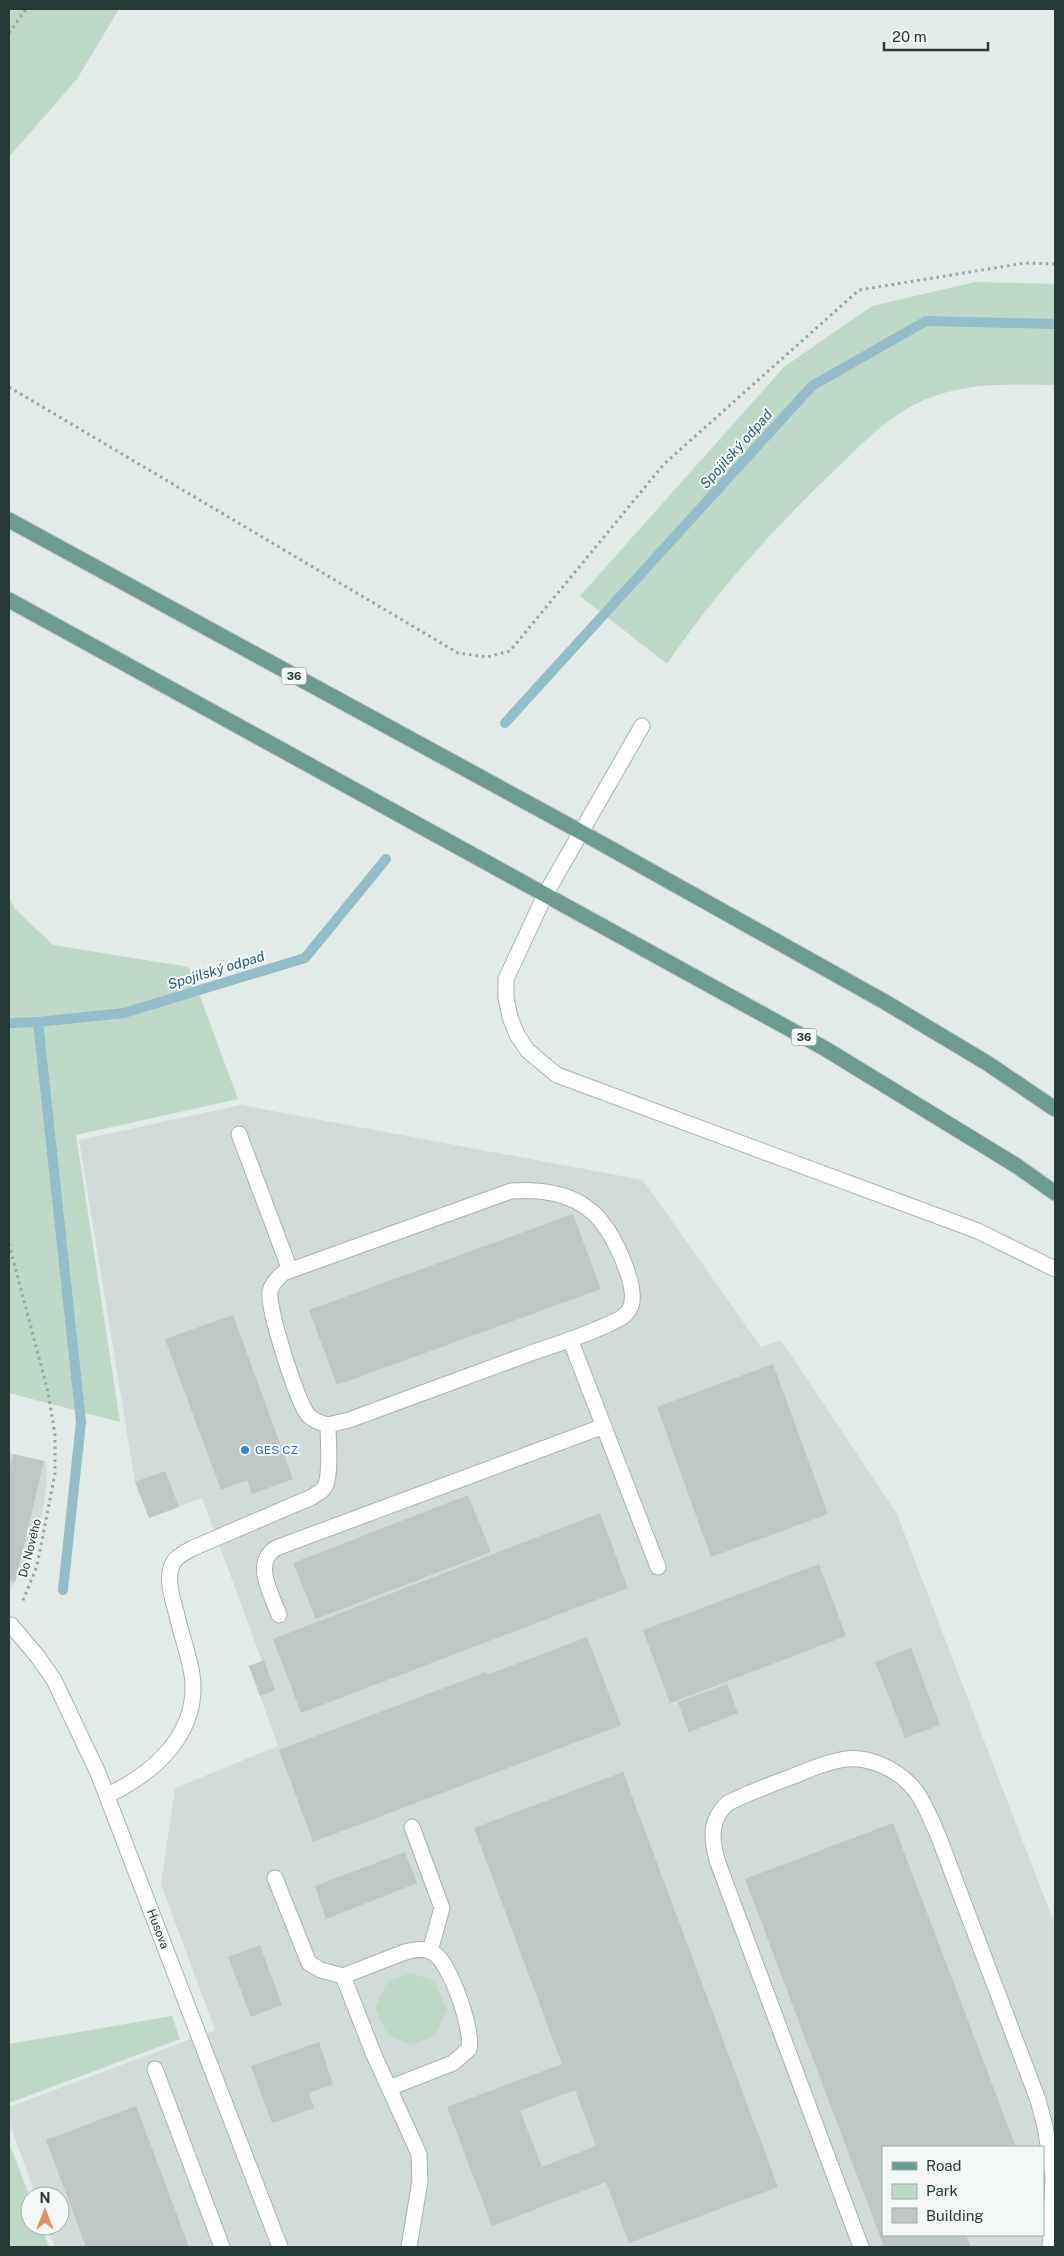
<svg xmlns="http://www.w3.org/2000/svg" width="1064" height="2256" font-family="'Public Sans',sans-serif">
	<rect width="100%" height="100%" fill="#e3ebe8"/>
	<g fill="#d1dbd7" fill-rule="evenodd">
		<path d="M241 1105 643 1180 761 1347 781 1340 897 1514 1055 1925V2247H55L47 2226H60V2196H36L9 2122V2107L215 2030 161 1884 175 1788 278 1746 249 1666 262 1661 202 1498 149 1518 135 1482 79 1140ZM883 2147H1043V2235H883Z"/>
		<path d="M9 1453 46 1462 47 1481 41 1525 35 1542 15 1582 9 1591Z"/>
	</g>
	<g fill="#bfd9c8">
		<path d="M9 9H119L77 79 9 157Z"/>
		<path d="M975 282 1055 284V385C1009 384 960 382 918 403 888 417 864 442 841 464 777 525 717 590 667 664L580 596 784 367 872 306Z"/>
		<path d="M9 899 15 909 53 945 189 967 238 1099 76 1135 120 1422 9 1393Z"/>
		<path d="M411 1973 434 1981 447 2009 435 2036 412 2045 388 2036 375 2008 387 1982Z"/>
		<path d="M172 2016 180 2039 9 2103V2044Z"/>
		<path d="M9 2142 30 2198V2226H41L49 2247H9Z"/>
	</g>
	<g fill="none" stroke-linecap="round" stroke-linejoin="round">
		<g stroke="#92bdc9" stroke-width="10">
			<path d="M505 723 812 386 926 321 1055 324"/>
			<path d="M38 1022 81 1422 63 1590"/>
			<path d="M9 1023 38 1022 124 1013 305 958 386 859"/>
		</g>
	</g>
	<g fill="#bcc8c4" fill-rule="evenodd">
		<path d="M573 1214 601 1289 337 1385 309 1310Z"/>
		<path d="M233 1315 293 1479 252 1494 247 1480 221 1490 165 1339Z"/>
		<path d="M773 1364 828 1514 711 1557 657 1407Z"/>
		<path d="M13 1454 44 1461 15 1582 9 1580V1474Z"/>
		<path d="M165 1471 179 1507 149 1518 135 1482Z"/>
		<path d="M468 1495 491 1552 316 1619 293 1563Z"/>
		<path d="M600 1513 628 1588 301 1713 273 1639Z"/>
		<path d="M819 1564 846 1636 670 1703 643 1630Z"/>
		<path d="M587 1637 621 1725 313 1842 279 1750 486 1672 487 1675Z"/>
		<path d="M911 1648 940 1725 905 1738 875 1662Z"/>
		<path d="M264 1660 275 1690 260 1696 249 1666Z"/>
		<path d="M727 1684 738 1713 689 1732 678 1702Z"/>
		<path d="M623 1772 778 2187 629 2243 606 2182 492 2226 447 2107 562 2064 474 1828ZM575 2090 596 2146 542 2167 520 2111Z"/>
		<path d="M893 1823 1016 2147H883V2235H966L971 2247H884L745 1879Z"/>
		<path d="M405 1852 417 1883 326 1919 315 1886Z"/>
		<path d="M260 1945 282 2005 251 2017 228 1957Z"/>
		<path d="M319 2042 333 2084 309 2093 314 2108 272 2123 251 2066Z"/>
		<path d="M136 2106 189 2247H86L46 2140Z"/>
	</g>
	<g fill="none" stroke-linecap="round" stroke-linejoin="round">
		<defs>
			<g id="lane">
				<path d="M642 726 545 895 506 979V998L510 1017 517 1035 528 1051 557 1075 978 1231 1055 1269"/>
				<path d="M239 1134 290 1270"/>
				<path d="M570 1339 658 1567"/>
				<path d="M279 1615C272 1595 252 1563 276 1548L604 1426"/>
				<path d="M11 1625 38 1657 54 1680 98 1773 280 2247"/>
				<path d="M108 1795C152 1774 195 1737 193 1684 192 1663 183 1641 178 1620 175 1605 166 1584 171 1568 173 1558 184 1553 193 1548L312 1497C317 1493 324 1491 326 1484 331 1469 328 1441 328 1425L349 1420C407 1399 465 1377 523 1356 553 1345 586 1336 615 1321 620 1319 626 1315 629 1310 641 1292 617 1245 607 1229 585 1195 548 1188 511 1191L283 1273C278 1278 272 1283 270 1291 267 1307 297 1402 308 1415 314 1421 320 1423 328 1425"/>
				<path d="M412 1827 442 1908 430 1951"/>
				<path d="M275 1878 309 1963 321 1970 343 1976"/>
				<path d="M155 2069 222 2247"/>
				<path d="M389 2088 453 2063 469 2049C473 2029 451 1966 435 1954 426 1947 415 1949 405 1952L343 1976 374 2055 419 2154 420 2181 409 2247"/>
				<path d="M861 2247 718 1863C711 1840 709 1820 728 1803 750 1792 773 1784 796 1775 810 1769 825 1763 840 1760 867 1754 898 1769 915 1790 925 1803 931 1820 938 1835L1038 2100 1045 2126 1053 2176 1050 2247"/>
			</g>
			<g id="primary">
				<path d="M9 520 581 832 885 1002 987 1063 1055 1109"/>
				<path d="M9 600 824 1048 1017 1166 1055 1193"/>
			</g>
		</defs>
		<use href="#lane" stroke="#a6b2af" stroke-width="17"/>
		<use href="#primary" stroke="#c2c8c7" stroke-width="17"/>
		<g stroke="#88aba2" stroke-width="3" stroke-dasharray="2.5 4" stroke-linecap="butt">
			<path d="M9 33 26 9"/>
			<path d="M9 387 458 653 487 657 510 651 664 464 859 290 1025 263 1055 264"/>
			<path d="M9 1244 48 1392 55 1435V1473L37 1566 22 1603"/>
		</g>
		<use href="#lane" stroke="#fff" stroke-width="15"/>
		<use href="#primary" stroke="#6d9b92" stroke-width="15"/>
	</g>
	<circle fill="#3f7fe0" stroke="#f3f8f6" stroke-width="2" cx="245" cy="1450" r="5"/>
	<g text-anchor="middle" stroke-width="4" stroke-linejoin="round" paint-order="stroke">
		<g fill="#f3f8f6" stroke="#637370" stroke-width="1">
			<rect x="281.5" y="667.5" width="25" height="17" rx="4"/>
			<rect x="791.5" y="1028.5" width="25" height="17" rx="4"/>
		</g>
		<g font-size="11" font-weight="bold" fill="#253a36">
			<text x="294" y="680">36</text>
			<text x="804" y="1041">36</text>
		</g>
		<g font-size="12" fill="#366cbe" stroke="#f3f8f6" text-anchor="start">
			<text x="255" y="1454">GES CZ</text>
		</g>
		<g font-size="12" fill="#253a36" stroke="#f3f8f6">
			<text transform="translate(30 1548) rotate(-76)" y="4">Do Nového</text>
			<text transform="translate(158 1929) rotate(69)" y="4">Husova</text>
		</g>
		<g font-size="14" font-style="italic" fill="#275e6e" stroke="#f3f8f6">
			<text transform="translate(736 449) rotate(-48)" y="5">Spojilský odpad</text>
			<text transform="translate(216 970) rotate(-17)" y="5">Spojilský odpad</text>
		</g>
	</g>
	<rect width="1064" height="2256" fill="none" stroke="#253a36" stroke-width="20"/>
	<rect x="882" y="2146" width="162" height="90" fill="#f3f8f6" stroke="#a1aca9"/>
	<rect x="892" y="2162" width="25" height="8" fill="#6d9b92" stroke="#a1aca9"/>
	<text x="926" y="2171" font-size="15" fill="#253a36">Road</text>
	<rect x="892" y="2184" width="25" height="15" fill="#bfd9c8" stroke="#a1aca9"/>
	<text x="926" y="2196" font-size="15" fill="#253a36">Park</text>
	<rect x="892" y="2208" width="25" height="15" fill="#bcc8c4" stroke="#a1aca9"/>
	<text x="926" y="2221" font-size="15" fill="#253a36">Building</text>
	<g transform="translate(45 2211)"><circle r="24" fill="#f3f8f6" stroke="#a1aca9"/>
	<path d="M0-4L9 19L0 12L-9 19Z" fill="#e0906c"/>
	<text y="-8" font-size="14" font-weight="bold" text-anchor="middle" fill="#253a36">N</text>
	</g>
	<path d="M884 42v8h104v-8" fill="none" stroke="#253a36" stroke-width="2.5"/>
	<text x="892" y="42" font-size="15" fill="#253a36" stroke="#f3f8f6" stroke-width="4" paint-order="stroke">20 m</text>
</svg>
